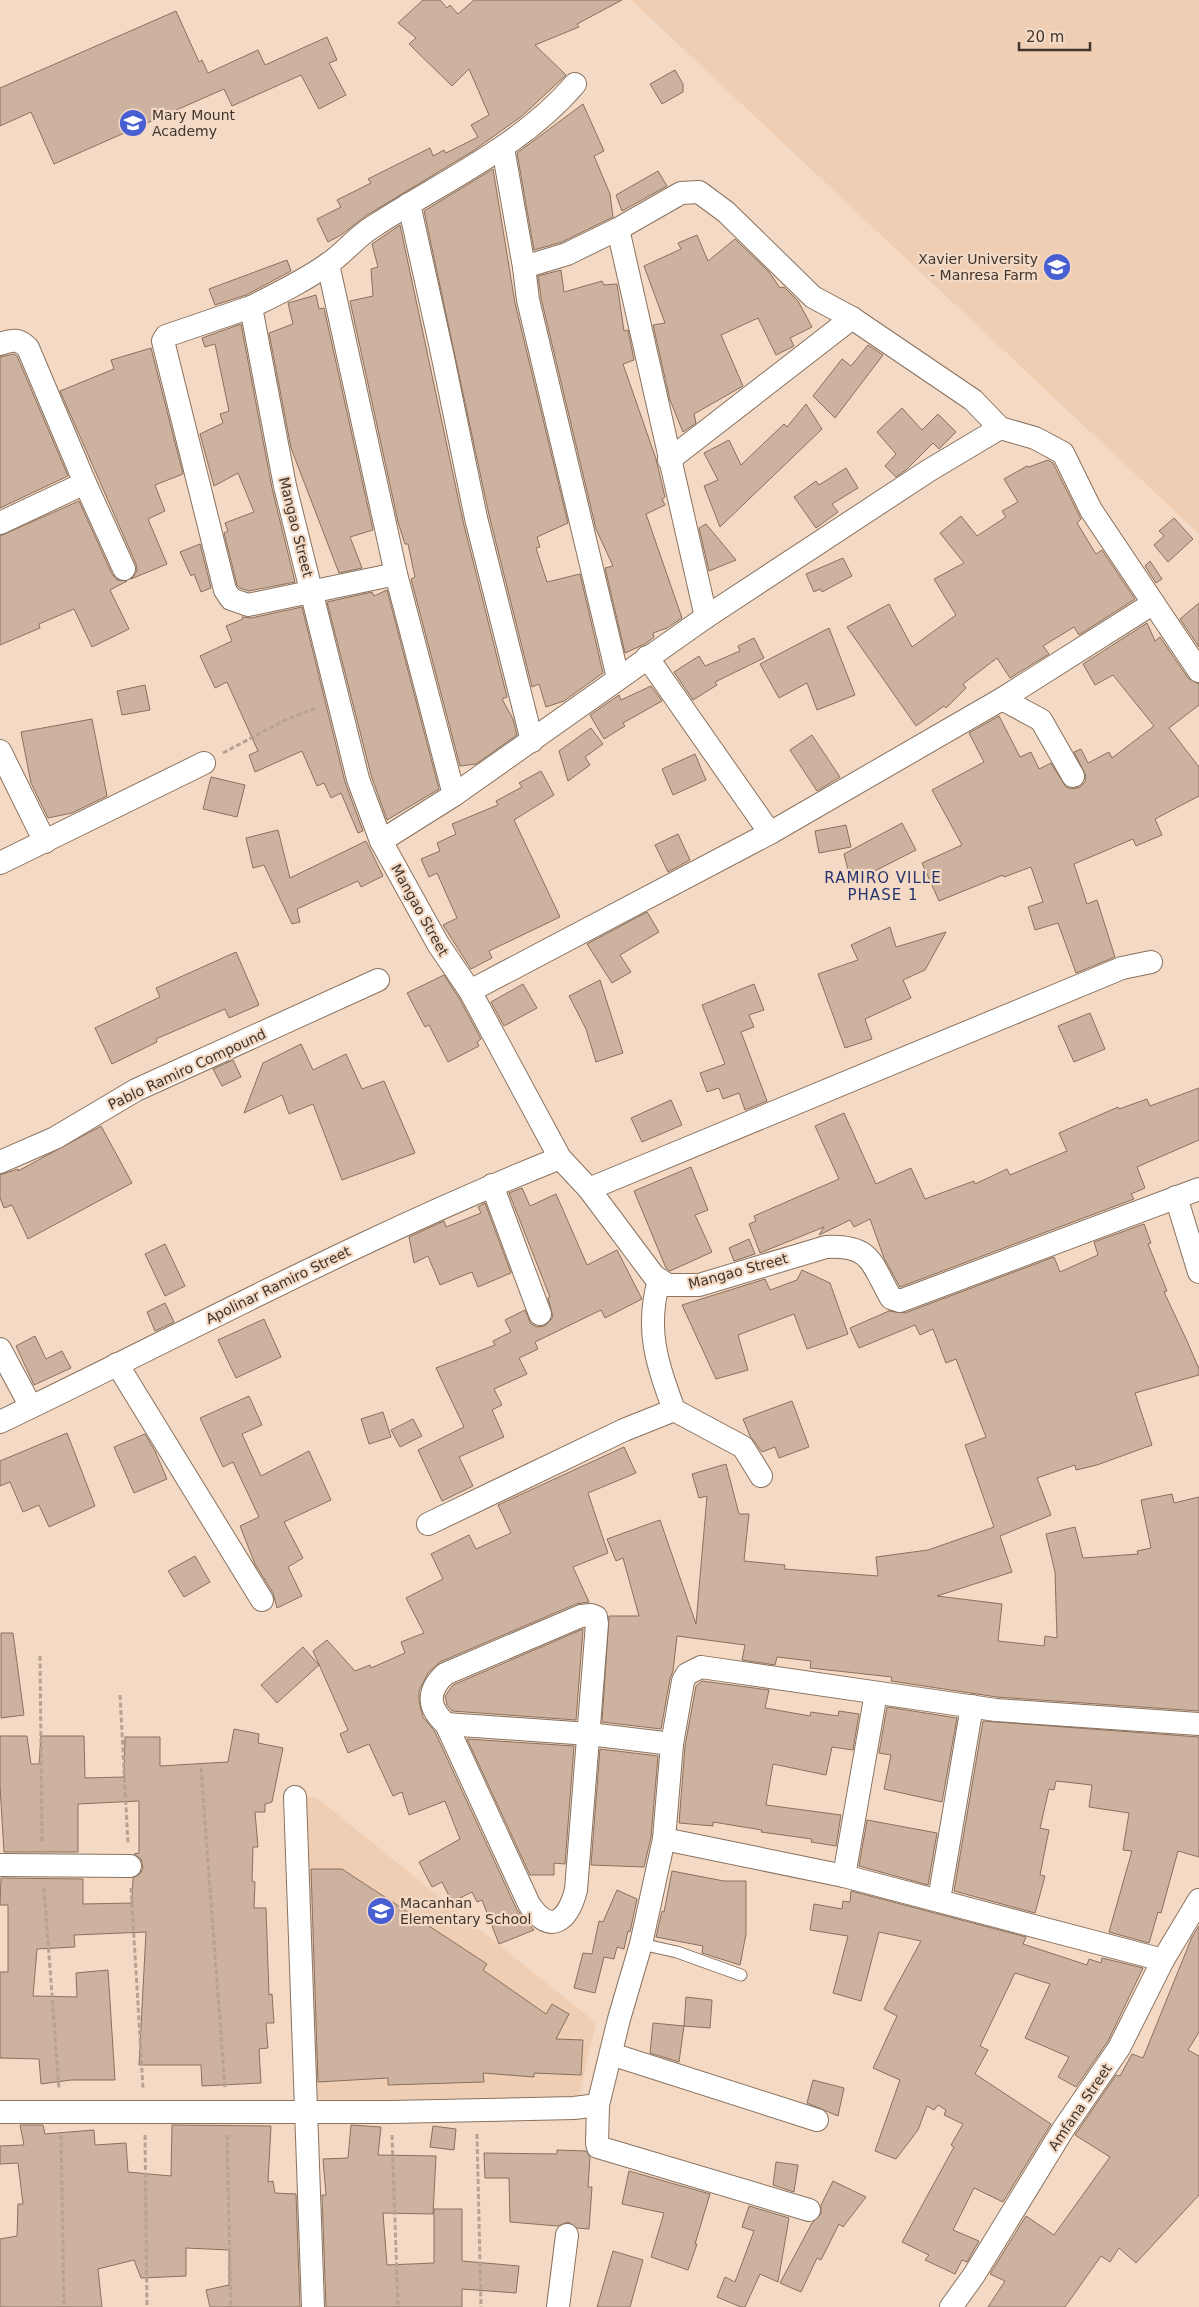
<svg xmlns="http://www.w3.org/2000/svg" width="1199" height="2307" font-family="'DejaVu Sans',sans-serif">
	<rect width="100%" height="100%" fill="#f4dac5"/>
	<g fill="#efceb4">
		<path d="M631 0H1199V534Z"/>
		<path d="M303 1796 317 1798 596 2023 577 2106 311 2103Z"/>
	</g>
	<g fill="#cdb39f" stroke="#89715e">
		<path d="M423 0H440L447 8 450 5 458 14 474 0H622L577 24 579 27 535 45 566 75 522 116 473 151 367 215 341 235 328 242 317 219 341 207 337 200 371 183 368 179 430 148 433 156 444 150 446 153 478 137 471 125 489 115 469 69 452 86 409 44 416 38 398 23Z"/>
		<path d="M176 11 199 62 202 60 208 73 258 50 265 65 327 37 337 60 329 63 346 95 319 109 301 75 232 106 224 89 54 164 31 112 0 126V88Z"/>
		<path d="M675 70 683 84V92L662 104 650 84Z"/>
		<path d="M583 104 604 151 594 156 610 194 613 217 562 242 534 250 517 153Z"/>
		<path d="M493 169 515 303 568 523 537 537 540 547 536 548 547 582 580 574 603 673 564 701 546 707 539 684 532 687 489 515 424 211Z"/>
		<path d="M658 171 667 186 622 211 616 195Z"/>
		<path d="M400 225 463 521 507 697 502 699 513 719 517 735 476 764 460 766 411 579 415 577 408 544H405L398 522 350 301 373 296 371 269 378 267 372 244Z"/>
		<path d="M697 235 708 261 735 239 769 272 780 288 784 287 798 301 812 327 790 338 794 346 776 355 758 318 721 335 743 386 694 414 696 423 683 432 670 400 653 325 665 323 644 266 681 249 678 243Z"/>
		<path d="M287 260 291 271 246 295 215 305 209 289Z"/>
		<path d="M561 270 564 292 602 281 604 285 617 284 624 331 628 330 634 360 623 364 656 459 665 497 662 499 665 505 646 514 682 618 667 628 653 633 654 637 645 644 625 653 605 568 613 566 596 529 541 298 538 276Z"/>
		<path d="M316 295 319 309 324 308 373 530 350 537 362 568 339 573 291 448 269 333 293 324 288 303Z"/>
		<path d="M241 324 272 488 295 582 249 591 240 588 237 585 224 533 228 531 225 523 254 512 238 473 214 486 200 434 223 423 220 414 229 411 215 344 205 347 202 338Z"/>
		<path d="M868 345 883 355 835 418 813 396 842 359 851 366Z"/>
		<path d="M151 348 183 474 155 485 165 511 148 519 167 564 131 579 137 571 136 564 60 391 114 369 111 360Z"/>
		<path d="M14 354 17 356 68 476 0 508V357Z"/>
		<path d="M806 404 822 429 720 527 704 486 718 480 704 453 729 440 741 465 784 424 787 427Z"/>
		<path d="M902 408 922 430 938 414 956 432 939 449 933 443 907 469 896 477 885 466 896 454 877 432Z"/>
		<path d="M1048 460 1053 463 1081 519 1077 523 1096 554 1102 550 1135 599 1079 635 1074 627 1043 646 1049 654 1010 678 997 658 963 684 966 688 946 708 944 706 916 726 847 627 889 604 912 647 956 615 934 579 964 563 940 533 961 516 977 536 1006 517 1002 511 1018 502 1004 479 1027 466 1029 467Z"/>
		<path d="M846 468 858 488 832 504 838 512 816 528 794 497 816 481 819 485Z"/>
		<path d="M79 501 112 574 117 580 127 581 110 590 129 629 92 647 74 609 39 624 40 628 0 645V536Z"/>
		<path d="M1174 518 1193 539 1168 562 1154 545 1164 536 1159 531Z"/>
		<path d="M706 524 736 560 709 571 699 528Z"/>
		<path d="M200 544 211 588 201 592 194 574 191 576 180 552Z"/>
		<path d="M843 558 852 576 822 592 820 589 814 592 806 574Z"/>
		<path d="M1150 561 1162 579 1156 583 1145 566Z"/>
		<path d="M387 590 439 789 387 820 371 775 327 602 372 592 374 596Z"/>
		<path d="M1199 603V647L1180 619Z"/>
		<path d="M302 607 345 782 363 831 358 833 341 793 331 798 324 783 317 786 302 751 255 772 249 755 258 751 227 682 215 688 200 656 232 641 226 626 243 619 242 617 251 618Z"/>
		<path d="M1147 623 1155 641 1160 637 1188 678 1199 684V705L1169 728 1199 767V796L1155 819 1162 835 1136 846 1133 839 1074 864 1087 904 1097 900 1115 957 1076 973 1058 923 1035 930 1028 907 1043 902 1031 867 1004 877 1003 875 939 901 922 863 962 845 932 790 984 762 969 733 999 716 1020 757 1031 752 1039 769 1051 763 1066 787 1072 789 1080 787 1085 782 1086 776 1074 752 1081 749 1088 763 1109 752 1112 758 1154 726 1113 675 1095 685 1083 664Z"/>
		<path d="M829 628 855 695 817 710 807 683 779 698 760 664Z"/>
		<path d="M754 638 764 658 715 682 717 685 693 700 674 672 699 656 705 666 740 651 738 646Z"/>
		<path d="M145 685 150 710 122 715 117 691Z"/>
		<path d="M651 686 662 701 623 723 625 726 604 739 590 715 619 695 621 700Z"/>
		<path d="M92 719 107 796 72 813 48 818 31 783 21 732Z"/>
		<path d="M591 728 603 744 585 757 590 765 568 781 559 751Z"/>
		<path d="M812 735 840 777 817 791 790 750Z"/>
		<path d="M695 754 706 780 673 795 662 769Z"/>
		<path d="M541 771 554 795 514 820 560 917 489 951 492 958 471 969 443 925 457 918 437 873 429 877 421 859 440 851 437 843 456 834 452 824 498 805 496 801 522 787 519 783Z"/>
		<path d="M211 777 245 785 237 817 203 809Z"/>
		<path d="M902 823 916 850 859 879 848 870 844 854Z"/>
		<path d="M846 825 851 847 819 853 815 831Z"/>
		<path d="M278 830 290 878 366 841 383 876 361 887 358 881 297 909 300 922 292 924 264 865 253 868 246 838Z"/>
		<path d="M678 834 690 860 668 872 655 845Z"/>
		<path d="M647 912 659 932 620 955 631 972 612 983 587 944Z"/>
		<path d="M890 927 896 947 946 932 925 970 903 980 911 998 865 1019 872 1039 845 1048 818 974 858 960 851 945Z"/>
		<path d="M236 952 259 1005 229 1018 225 1009 156 1039 157 1042 112 1064 95 1028 160 997 156 988Z"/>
		<path d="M444 975 459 998 481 1039 477 1042 479 1046 448 1062 429 1025 425 1027 407 993Z"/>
		<path d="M600 980 623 1053 596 1062 586 1029 569 996Z"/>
		<path d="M523 984 537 1008 504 1026 491 1002Z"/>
		<path d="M754 984 764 1010 749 1015 754 1027 741 1032 767 1101 745 1110 739 1093 723 1099 719 1088 707 1092 700 1073 725 1064 702 1005Z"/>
		<path d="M1090 1013 1105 1049 1074 1062 1058 1026Z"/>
		<path d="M301 1044 313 1070 346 1054 362 1089 384 1081 415 1153 342 1180 313 1104 289 1114 282 1095 244 1113 263 1063Z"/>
		<path d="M233 1060 241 1077 222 1086 213 1069Z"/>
		<path d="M1199 1088V1140L1137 1167 1145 1188 1131 1194 1134 1199 900 1287 884 1258 870 1219 854 1227 850 1220 819 1235 824 1227 760 1253 749 1224 756 1221 754 1216 839 1179 815 1126 844 1113 876 1184 911 1168 925 1199 974 1181 975 1184 1007 1169 1010 1175 1067 1151 1059 1133 1118 1107 1119 1109 1147 1099 1150 1106Z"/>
		<path d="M671 1100 682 1125 642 1142 631 1118Z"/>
		<path d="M101 1126 132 1183 28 1239 12 1205 4 1208 0 1198V1175L18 1169V1171Z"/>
		<path d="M691 1167 708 1210 695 1215 712 1252 670 1271 666 1268 634 1191Z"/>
		<path d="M522 1188 530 1206 556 1194 587 1265 617 1250 642 1299 605 1318 601 1310 535 1342 538 1349 519 1358 527 1374 494 1389 502 1405 492 1410 504 1437 459 1457 473 1486 442 1501 418 1450 464 1427 436 1368 495 1345 493 1341 511 1332 505 1320 525 1310 531 1324 537 1327 545 1326 553 1317 548 1298 550 1297 509 1193Z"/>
		<path d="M485 1203 511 1273 478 1287 472 1272 440 1285 428 1256 414 1263 409 1237 444 1221 446 1227 481 1213 478 1207Z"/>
		<path d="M1144 1224 1151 1243 1148 1244 1167 1291 1164 1292 1187 1341 1199 1369V1375L1135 1393 1152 1445 1097 1465 1076 1470 1075 1465 1037 1478 1051 1515 1000 1536 1012 1572 937 1596 1002 1604 998 1641 1044 1646 1045 1636 1057 1638 1055 1572 1046 1534 1075 1527 1083 1558 1138 1554 1137 1551 1151 1548 1141 1500 1172 1494 1174 1503 1199 1497V1711L997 1697 891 1681 892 1677 810 1668 811 1661 777 1657 775 1665 742 1660 745 1645 677 1636 673 1671 670 1679 661 1729 602 1722 609 1616H639L623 1558 616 1561 607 1539 660 1520 696 1624 707 1496 699 1498 692 1474 726 1464 739 1514H749L744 1561 785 1565 784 1569 878 1576 876 1557 928 1550 994 1527 965 1445 986 1437 956 1359 946 1363 933 1329 920 1335 915 1325 859 1348 850 1328 889 1311 905 1313 1054 1257 1060 1272 1098 1255 1094 1242Z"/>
		<path d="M749 1239 755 1254 734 1261 729 1248Z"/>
		<path d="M165 1244 185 1286 165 1296 145 1254Z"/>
		<path d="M802 1270 830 1283 848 1334 807 1349 794 1314 738 1335 748 1370 716 1379 682 1305 765 1279 770 1290 797 1280Z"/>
		<path d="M165 1303 174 1322 155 1331 147 1312Z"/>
		<path d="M264 1319 281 1357 236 1378 218 1340Z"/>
		<path d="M35 1336 46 1359 62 1351 71 1368 34 1385 16 1346Z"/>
		<path d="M249 1396 262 1425 242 1434 261 1476 309 1451 331 1500 284 1522 303 1558 288 1567 302 1596 277 1608 273 1593 255 1564 240 1526 259 1517 233 1462 223 1467 200 1418Z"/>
		<path d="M792 1401 809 1447 779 1458 775 1447 762 1452 750 1436 743 1419Z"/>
		<path d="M383 1412 391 1437 369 1444 361 1419Z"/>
		<path d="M413 1419 422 1436 400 1447 391 1430Z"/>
		<path d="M67 1433 95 1506 49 1527 39 1505 23 1512 10 1482 0 1486V1461Z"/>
		<path d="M145 1434 155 1451 167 1479 134 1493 114 1447Z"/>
		<path d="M624 1447 636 1473 588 1493 608 1553 573 1567 589 1602 576 1604 440 1662 428 1673 419 1691V1701L423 1717 435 1732 517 1910 534 1930 499 1944 482 1900 477 1902 472 1892 452 1902 442 1882 432 1887 419 1862 460 1839 445 1801 409 1815 402 1792 393 1796 369 1744 348 1753 340 1734 348 1730 313 1651 327 1640 355 1671 370 1665 371 1668 405 1653 401 1642 424 1633 406 1598 443 1579 431 1554 469 1535 476 1549 511 1533 498 1505Z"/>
		<path d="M195 1556 210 1582 184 1597 168 1571Z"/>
		<path d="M583 1629 576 1720 452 1711 447 1705 445 1696 453 1685Z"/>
		<path d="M1 1633H13L24 1715 1 1718Z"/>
		<path d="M303 1647 319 1665 277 1703 261 1685Z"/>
		<path d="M702 1681 769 1690 765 1708 810 1716 811 1712 838 1716 839 1711 859 1714 853 1750 832 1747 826 1775 773 1764 766 1805 841 1815 836 1846 811 1842 812 1839 761 1832 762 1830 713 1822V1826L679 1823 685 1746 696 1686Z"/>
		<path d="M887 1707 957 1718 942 1802 884 1789 891 1755 879 1753Z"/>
		<path d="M983 1721 1199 1737V1857L1178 1851 1161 1913 1158 1912 1149 1943 1109 1932 1132 1851 1123 1850 1129 1813 1089 1807 1092 1785 1056 1781 1054 1790 1049 1789 1040 1828 1049 1830 1040 1875 1045 1876 1035 1913 954 1891Z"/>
		<path d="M234 1729 259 1734 258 1743 283 1748 272 1802 265 1804V1812H255L258 1847H253L252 1881 255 1882 254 1908H266L269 1995 272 1994 274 2023H266L268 2048 259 2049 261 2083 202 2086 201 2065H139L146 1932 74 1935 75 1947 37 1949 33 1996 77 1997 76 1973 108 1970 115 2080H71L41 2084 39 2059 0 2058V1972H8V1905H0L1 1878 83 1879V1904L132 1903 133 1878 141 1873 143 1867 141 1859 134 1854 139 1853V1801L78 1804V1852H4L0 1786V1736H27L31 1764H39L41 1736H84L85 1778 124 1777 125 1737H160V1766L228 1762Z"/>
		<path d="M467 1739 574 1746 565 1864 554 1863V1875H530Z"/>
		<path d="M600 1749 658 1756 651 1837 644 1867 591 1865Z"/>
		<path d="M867 1820 937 1833 928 1885 859 1866Z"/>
		<path d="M311 1869H342L487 1964 483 1970 546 2014 552 2004 569 2014 556 2039 583 2040 581 2075 534 2073V2077L483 2073 484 2082 388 2085V2078L318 2082Z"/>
		<path d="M672 1871 724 1881H746V1934L740 1965 702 1953 703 1946 656 1937 662 1911 664 1912Z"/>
		<path d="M617 1890 637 1899 630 1932 628 1931 624 1949 617 1947 614 1959 604 1957 595 1993 574 1988 583 1953 592 1954 599 1921 603 1922Z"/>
		<path d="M851 1891 1026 1937 1023 1944 1087 1965 1089 1959 1101 1963 1102 1958 1143 1968 1108 2041 1076 2087 1058 2077 1069 2057 1025 2038 1050 1984 1015 1973 980 2046 988 2050 975 2074 1051 2124 1003 2202 974 2188 953 2230 979 2241 967 2262 962 2260 955 2274 925 2260 929 2255 902 2242 954 2147 951 2145 963 2124 944 2115 946 2110 938 2105 934 2110 927 2106 918 2130 896 2159 875 2151 900 2080 873 2068 897 2016 884 2009 921 1941 879 1932 861 2001 833 1993 848 1936 810 1930 814 1904 842 1909 843 1901 850 1902Z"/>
		<path d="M1199 1926V2032L1188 2050 1199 2056V2195L1136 2263 1119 2248 1110 2262 1101 2256 1065 2307H988L1005 2281 990 2274 1026 2216 1054 2235 1110 2157 1075 2135 1116 2075 1120 2076 1132 2054 1143 2058 1192 1937Z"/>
		<path d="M686 1997 712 2000 710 2028 684 2026Z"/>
		<path d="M653 2023 684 2026 679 2062 650 2053Z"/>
		<path d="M813 2080 844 2088 838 2116 807 2103Z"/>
		<path d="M20 2125H43L45 2134 94 2130 95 2145 126 2143 128 2172 171 2176 172 2125 271 2126 268 2182 273 2181 275 2193 296 2194 300 2307H210L206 2290 229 2285V2250L186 2248V2276L141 2278 134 2260 98 2269 102 2307H0V2239L17 2236 18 2204H23L18 2163 0 2164V2146L24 2145Z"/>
		<path d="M351 2125 381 2127 378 2155 436 2156 433 2214 383 2213 387 2265 434 2263V2209H462V2261L519 2266 516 2293 462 2289V2307H326L322 2195H326L323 2159 348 2158Z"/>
		<path d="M433 2126 456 2129 454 2150 430 2147Z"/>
		<path d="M557 2150 586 2151 590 2157 588 2187H592L589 2229 577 2228 568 2222 558 2226 510 2222 509 2178H485L484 2153 557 2154Z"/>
		<path d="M776 2162 798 2165 794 2192 773 2185Z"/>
		<path d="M629 2171 710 2194 695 2244H697L688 2270 651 2257 664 2213 622 2204Z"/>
		<path d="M833 2181 866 2197 843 2227 839 2224 821 2260 817 2258 801 2292 780 2283 812 2223 821 2214V2205Z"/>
		<path d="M749 2206 789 2218 778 2282 760 2274 745 2307H741L717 2297 725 2277 735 2282 754 2231 742 2227Z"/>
		<path d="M613 2251 643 2260 630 2307H597Z"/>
	</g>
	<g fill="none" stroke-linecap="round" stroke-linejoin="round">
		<defs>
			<path id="service" d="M641 1944 677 1952 741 1975"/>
			<g id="minor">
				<path d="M575 84C521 147 443 181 374 226 357 236 344 253 328 264 304 281 277 294 251 307L285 486 358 779 381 841 438 944 470 991 560 1158 589 1189 654 1276 668 1285H699L826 1247C872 1245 871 1263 891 1298L900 1301 1199 1189"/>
				<path d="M503 148 524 267"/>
				<path d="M409 204 442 353 476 518 532 741"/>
				<path d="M618 229 706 617"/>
				<path d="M328 264 396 574 454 795"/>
				<path d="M251 307 166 336 163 341 225 590 231 599 248 605 396 574"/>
				<path d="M0 344C13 339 19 339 28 348L85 483 124 569"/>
				<path d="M669 460 852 318"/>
				<path d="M0 523 85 483"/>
				<path d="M647 657 770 833"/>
				<path d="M618 678 528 300 524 267 567 254 618 229 681 193 699 192 726 212 813 297 852 318 973 400 1000 428 1035 438 1063 453 1091 510 1199 671"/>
				<path d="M1002 699 1041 720 1073 776"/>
				<path d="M0 751 45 842"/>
				<path d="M381 841 454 795 706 617 928 471 1000 428"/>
				<path d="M0 863 204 763"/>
				<path d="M470 991 770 833 1002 699 1152 604"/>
				<path d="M0 1162 55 1138 136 1090 378 980"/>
				<path d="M492 1185 540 1314"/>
				<path d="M589 1189 1122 968 1151 962"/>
				<path d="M1176 1197 1199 1272"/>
				<path d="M659 1280C645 1330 657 1363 674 1410L743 1447 761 1476"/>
				<path d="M0 1349 31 1407"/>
				<path d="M117 1364 262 1600"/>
				<path d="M0 1422C186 1333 368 1234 560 1158"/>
				<path d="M428 1524 624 1430 674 1410"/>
				<path d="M591 1615 596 1617 597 1624 576 1890C568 1921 550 1936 529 1904L446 1724C427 1707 427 1691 445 1674L581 1616Z"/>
				<path d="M446 1724 589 1734 672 1744"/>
				<path d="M295 1797 313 2307"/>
				<path d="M664 1839 844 1876 1163 1960"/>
				<path d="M0 1865 130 1866"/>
				<path d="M844 1876 876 1693"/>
				<path d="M939 1900 972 1706"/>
				<path d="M611 2054 817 2120"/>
				<path d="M0 2112H391L574 2108 598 2105"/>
				<path d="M809 2210 598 2147 597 2143 598 2105 619 2019 641 1944 664 1839 672 1744 683 1681 687 1674 701 1667 996 1710 1199 1724"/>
				<path d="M558 2307 567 2235"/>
				<path d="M951 2307 974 2275 1064 2128 1119 2048 1163 1960 1199 1900"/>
			</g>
		</defs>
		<use href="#service" stroke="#89725f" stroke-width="13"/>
		<use href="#minor" stroke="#89725f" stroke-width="24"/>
		<g stroke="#b8a392" stroke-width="3" stroke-dasharray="5 2.5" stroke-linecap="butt">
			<path d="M223 753 285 720 316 708"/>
			<path d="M40 1656 42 1842"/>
			<path d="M120 1695 128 1844"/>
			<path d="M201 1768 225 2089"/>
			<path d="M44 1888 59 2089"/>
			<path d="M131 1888 143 2088"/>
			<path d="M477 2134 481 2307"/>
			<path d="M61 2135 64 2307"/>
			<path d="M145 2135 147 2307"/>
			<path d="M227 2135 231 2307"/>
			<path d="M392 2135 398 2307"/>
		</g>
		<use href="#service" stroke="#fff" stroke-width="11"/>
		<use href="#minor" stroke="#fff" stroke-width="22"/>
	</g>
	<defs>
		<symbol id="school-disc" viewBox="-11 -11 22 22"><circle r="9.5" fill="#485fd3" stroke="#f4dac5"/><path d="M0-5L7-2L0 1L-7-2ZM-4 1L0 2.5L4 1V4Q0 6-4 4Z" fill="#fff"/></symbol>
		<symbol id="university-disc" viewBox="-11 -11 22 22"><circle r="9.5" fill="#485fd3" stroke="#f4dac5"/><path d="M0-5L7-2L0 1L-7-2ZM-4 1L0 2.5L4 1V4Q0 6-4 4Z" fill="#fff"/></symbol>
	</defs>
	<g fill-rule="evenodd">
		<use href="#school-disc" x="117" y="107" width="32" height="32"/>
		<use href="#university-disc" x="1041" y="251" width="32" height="32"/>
		<use href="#school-disc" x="365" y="1895" width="32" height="32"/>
	</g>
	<g text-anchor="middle" stroke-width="4.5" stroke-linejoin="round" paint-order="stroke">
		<g font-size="14" fill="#40352d" stroke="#f4dac5" text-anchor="start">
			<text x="152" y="120">Mary Mount<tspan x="152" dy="16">Academy</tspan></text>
			<text x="1038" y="264" text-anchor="end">Xavier University<tspan x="1038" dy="16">- Manresa Farm</tspan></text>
			<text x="400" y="1908">Macanhan<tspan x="400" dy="16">Elementary School</tspan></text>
		</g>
		<g font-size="14" fill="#40352d" stroke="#f4dac5">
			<text transform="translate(296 527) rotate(76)" y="5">Mangao Street</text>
			<text transform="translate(420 910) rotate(61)" y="5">Mangao Street</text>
			<text transform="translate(187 1069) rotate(-25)" y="5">Pablo Ramiro Compound</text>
			<text transform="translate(738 1271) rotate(-15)" y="5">Mangao Street</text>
			<text transform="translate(278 1285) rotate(-26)" y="5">Apolinar Ramiro Street</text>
			<text transform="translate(1080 2107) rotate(-56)" y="5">Amfana Street</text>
		</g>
		<g font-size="15" letter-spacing="1" fill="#26336c" stroke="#f4dac5">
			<text x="883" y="883">RAMIRO VILLE<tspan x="883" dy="17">PHASE 1</tspan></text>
		</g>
	</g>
	<path d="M1019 42v8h71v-8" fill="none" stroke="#40352d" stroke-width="2.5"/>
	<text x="1026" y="42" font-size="15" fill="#40352d" stroke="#f4dac5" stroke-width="4" paint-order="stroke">20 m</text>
</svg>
